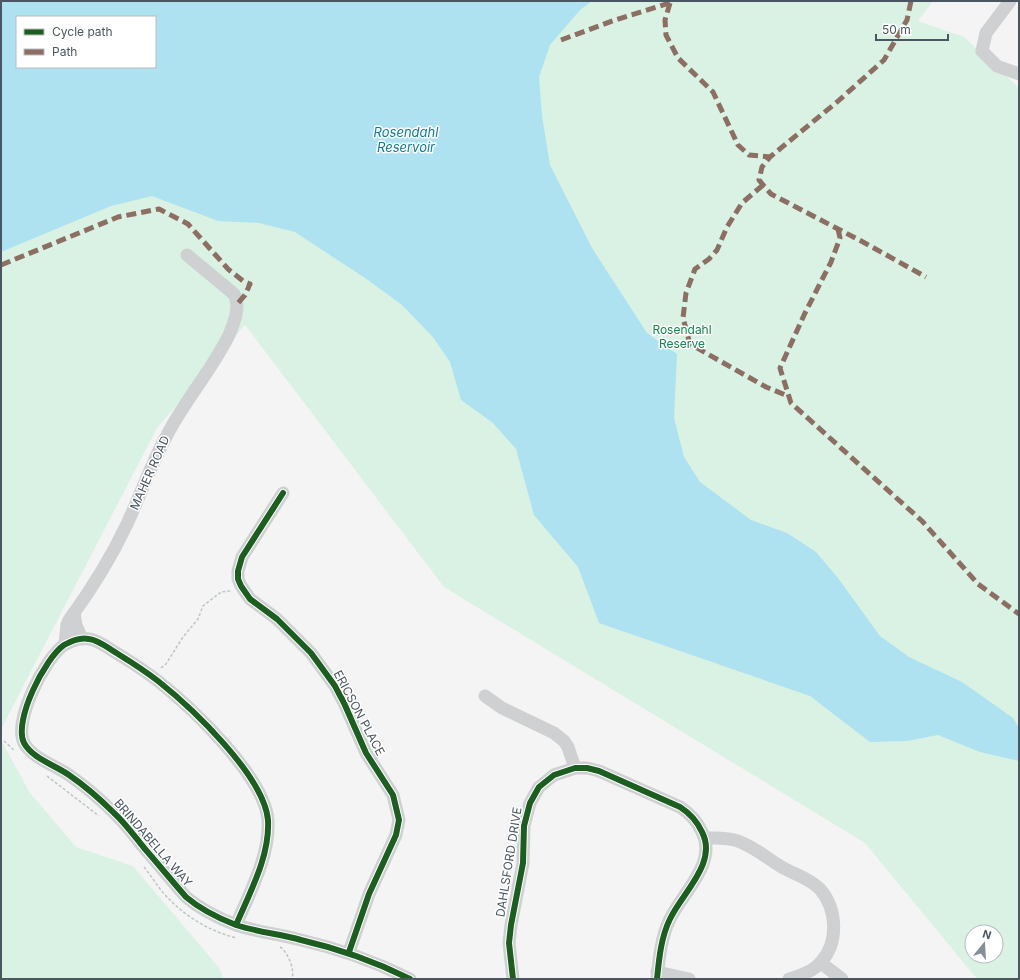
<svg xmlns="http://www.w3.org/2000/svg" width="1020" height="980" font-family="Inter,sans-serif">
	<rect width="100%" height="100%" fill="#f4f4f4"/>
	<g fill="#d9f2e3" fill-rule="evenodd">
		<path d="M1 1H933L918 21 964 37 1019 88V979H977L865 843 444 587 245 325 157 428 1 729ZM17 17H155V67H17ZM972 932H996V956H972Z"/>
		<path d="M1 740 30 793 76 847 133 866 219 968 224 979H1Z"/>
	</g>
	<path fill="#aee2f0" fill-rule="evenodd" d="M1 1H592L580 10 550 45 539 77 542 116 550 165 592 248 647 333 677 354 674 418 684 457 700 482 751 520 787 533 816 552 838 578 880 636 909 657 962 682 1013 718 1019 728V761L980 752 938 735 907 741 870 742 810 696 599 623 578 567 534 515 516 449 493 423 461 400 450 362 433 337 402 305 368 280 295 232 259 223 218 221 152 196 111 206 1 252ZM17 17H155V67H17Z"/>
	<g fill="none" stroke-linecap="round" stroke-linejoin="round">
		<g stroke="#bcc7c4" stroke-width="1.5" stroke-dasharray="3 2" stroke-linecap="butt">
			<path d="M161 668 166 664 183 637 198 619 203 606 221 592 230 591"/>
			<path d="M4 741 15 751"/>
			<path d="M47 776 99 816"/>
			<path d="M144 867C152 877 159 889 168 898 186 917 211 932 237 938"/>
			<path d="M280 947C288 952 295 970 292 979"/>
		</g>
		<g stroke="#ced0d2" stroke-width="13">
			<path d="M1010 1 986 33 982 51 997 66 1019 74"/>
			<path d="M283 493 242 557 238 571V579L241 586 250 599 277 619 311 653 335 686 344 703 366 753 393 795 399 820 396 835 369 894 349 952"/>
			<path d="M74 613 76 625 82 639"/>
			<path d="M65 644 67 625 69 620C91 590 111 558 127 524 141 494 151 464 167 435 185 400 212 370 229 335 234 323 241 306 234 294L187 255"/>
			<path d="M485 696 502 708 554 733 564 741 568 747 575 768"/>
			<path d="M705 838C716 838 728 837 738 841 754 847 767 858 780 866 793 874 809 878 820 889 837 909 839 942 821 962 814 971 800 976 789 979"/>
			<path d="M236 925C250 892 270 856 268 820 264 776 192 708 158 681 145 671 131 662 118 654 109 649 99 640 89 639 81 637 71 641 64 645 45 658 13 721 24 743 33 759 55 765 69 775 85 786 100 799 114 813 126 824 135 837 145 849 159 865 172 881 186 897 200 909 218 918 236 925 257 932 280 934 301 940 340 949 374 961 410 979"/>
			<path d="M821 963 842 979"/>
			<path d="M657 972 689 979"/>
			<path d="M513 979 509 943 511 925 523 863 524 826 530 803 539 787 554 775 575 768H587L599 771 680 807C691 814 697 821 702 832 718 863 682 893 670 919 661 937 659 959 657 979"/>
		</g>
		<g stroke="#8d6e63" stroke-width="5" stroke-dasharray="10 5" stroke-linecap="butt">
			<path d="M911 1 907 20 884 60 837 102 770 157 762 167 759 180 771 194 863 242 926 277"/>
			<path d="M670 3 665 20 666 35 678 58 713 92 738 145 749 155 770 157"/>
			<path d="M561 40 615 20 673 2"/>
			<path d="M763 185 742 203 727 227 717 250 709 259 695 269 686 293 683 318 690 344 766 387 788 396"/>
			<path d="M838 229 840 238 831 262 805 313 780 368 791 403 922 521 978 584 1019 614"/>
			<path d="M1 265 118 217 159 209 188 224 228 269 243 281 250 284 245 295 238 303"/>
		</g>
		<defs>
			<g id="cycleway">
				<path d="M283 493 242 557 238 571V579L241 586 250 599 277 619 311 653 335 686 344 703 366 753 393 795 399 820 396 835 369 894 349 952"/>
				<path d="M236 925C250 892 270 856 268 820 264 776 192 708 158 681 145 671 131 662 118 654 109 649 99 640 89 639 81 637 71 641 64 645 45 658 13 721 24 743 33 759 55 765 69 775 85 786 100 799 114 813 126 824 135 837 145 849 159 865 172 881 186 897 200 909 218 918 236 925 257 932 280 934 301 940 340 949 374 961 410 979"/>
				<path d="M513 979 509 943 511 925 523 863 524 826 530 803 539 787 554 775 575 768H587L599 771 680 807C691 814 697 821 702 832 718 863 682 893 670 919 661 937 659 959 657 979"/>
			</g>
		</defs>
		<use href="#cycleway" stroke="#fff" stroke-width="8"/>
		<use href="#cycleway" stroke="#1b5e20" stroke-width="6"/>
	</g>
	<g text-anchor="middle" stroke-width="3" stroke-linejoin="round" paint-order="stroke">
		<g font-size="12" fill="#17864f" stroke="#fff">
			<text x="682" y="334">Rosendahl<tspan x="682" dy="14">Reserve</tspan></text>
		</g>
		<g font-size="12" fill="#4a5661" stroke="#fff">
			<text transform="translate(150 473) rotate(-66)" y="4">MAHER ROAD</text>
			<text transform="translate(359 713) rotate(62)" y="4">ERICSON PLACE</text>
			<text transform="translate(153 843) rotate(49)" y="4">BRINDABELLA WAY</text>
			<text transform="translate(509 862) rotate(-81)" y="4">DAHLSFORD DRIVE</text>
		</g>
		<g font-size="13" font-style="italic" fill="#0c7c9b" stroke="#fff">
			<text x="406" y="137">Rosendahl<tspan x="406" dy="15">Reservoir</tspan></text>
		</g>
	</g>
	<rect width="1020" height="980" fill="none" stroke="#4a5661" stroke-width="4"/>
	<rect x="16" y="16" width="140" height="52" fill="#ffffff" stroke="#b7bbc0"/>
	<rect x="24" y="29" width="20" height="6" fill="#1b5e20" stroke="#b7bbc0"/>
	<text x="52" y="36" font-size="12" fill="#4a5661">Cycle path</text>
	<rect x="24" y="49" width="20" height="6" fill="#8d6e63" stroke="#b7bbc0"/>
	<text x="52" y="56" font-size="12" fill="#4a5661">Path</text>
	<g transform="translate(984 944) rotate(18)"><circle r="19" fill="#ffffff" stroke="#b7bbc0"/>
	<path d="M0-3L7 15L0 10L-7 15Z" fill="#868d94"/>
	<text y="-6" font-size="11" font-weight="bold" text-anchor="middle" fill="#4a5661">N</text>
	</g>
	<path d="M876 34v6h72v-6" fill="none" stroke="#4a5661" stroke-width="2"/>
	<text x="882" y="34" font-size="12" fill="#4a5661" stroke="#ffffff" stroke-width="3" paint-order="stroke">50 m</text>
</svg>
